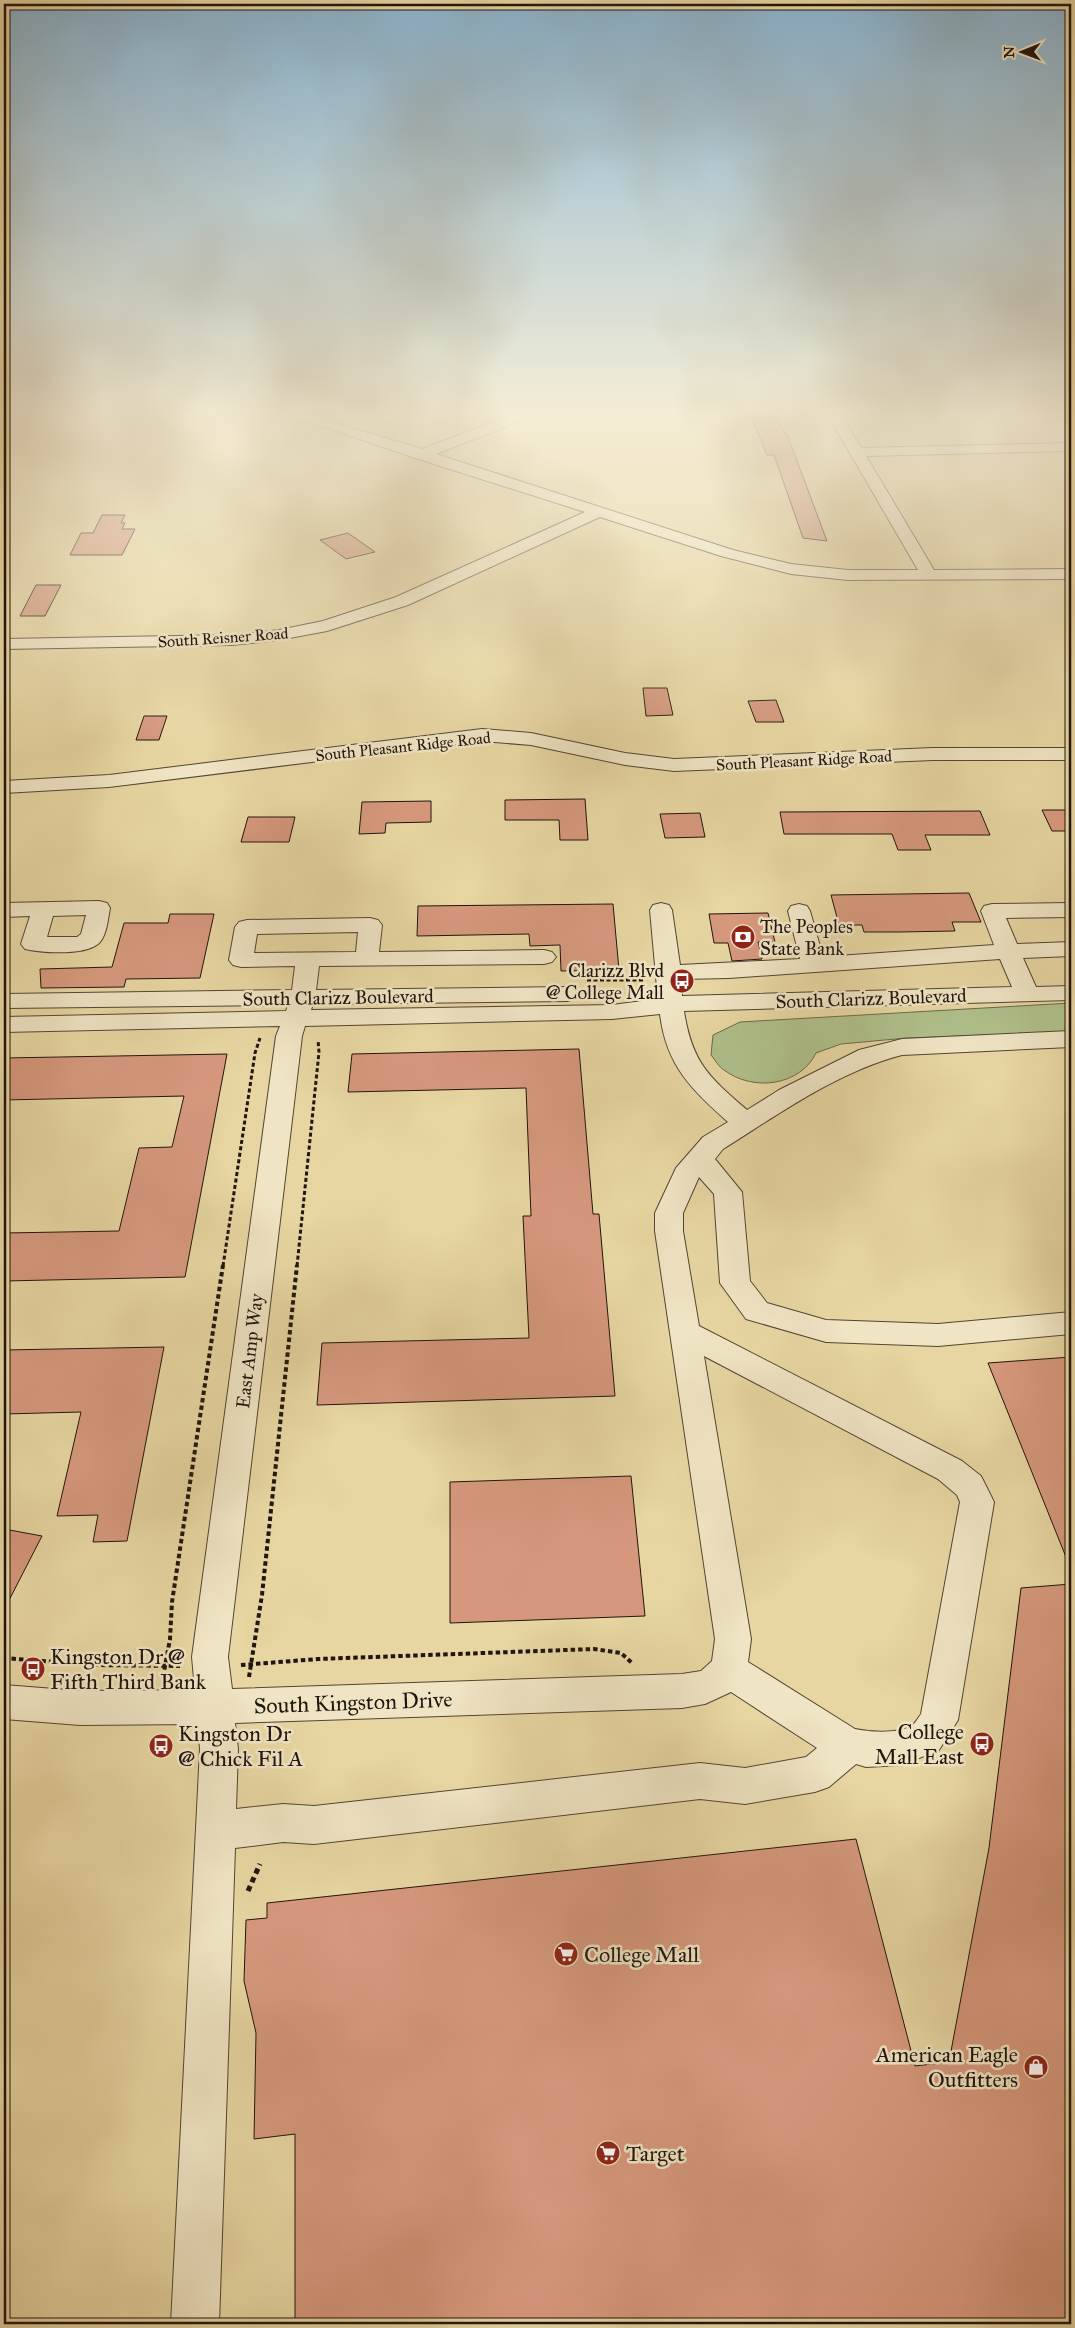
<svg xmlns="http://www.w3.org/2000/svg" width="1075" height="2328" font-family="'IM FELL Great Primer',serif">
	<rect width="100%" height="100%" fill="#e7d6a2"/>
	<filter id="stains"><feTurbulence type="fractalNoise" baseFrequency=".004" numOctaves="4"/><feColorMatrix values="0 0 0 0 .2 0 0 0 0 .09 0 0 0 0 .02 0 0 0 .5 -.17"/></filter>
	<radialGradient id="worn" r=".72"><stop offset=".6" stop-color="#630" stop-opacity="0"/><stop offset="1" stop-color="#630" stop-opacity=".3"/></radialGradient>
	<path fill="#afbf8a" stroke="#686a4c" d="M1071 1003V1032L907 1038 841 1044 816 1053C800 1086 753 1092 724 1070 719 1067 715 1060 711 1055L713 1035 740 1022Z"/>
	<g fill="#d6987d" stroke="#20150f">
		<path d="M749 412H774L785 434H787L827 541 803 538 774 455H767Z"/>
		<path d="M102 515H125L121 523H125L122 529H135L122 555H70L81 533H93Z"/>
		<path d="M348 533 375 552 346 559 320 540Z"/>
		<path d="M36 585H61L45 616H20Z"/>
		<path d="M643 688H667L673 715 646 716Z"/>
		<path d="M776 700 784 722H756L748 701Z"/>
		<path d="M144 716H167L159 740H136Z"/>
		<path d="M585 799 588 840H560L559 820H505V800Z"/>
		<path d="M431 801V822L386 823 385 833 359 834 362 802Z"/>
		<path d="M1042 810H1071V831H1052Z"/>
		<path d="M980 811 990 835H925L931 850H898L892 834H784L780 812Z"/>
		<path d="M700 813 705 837 665 838 660 814Z"/>
		<path d="M248 817H295L289 842H241Z"/>
		<path d="M969 893 981 922H952L955 931 899 932H864L862 925H839L831 895Z"/>
		<path d="M613 904 619 970 561 971 560 945 530 946 529 934 417 936 418 906Z"/>
		<path d="M768 913 775 942H758L762 959 732 961 728 943H714L709 914Z"/>
		<path d="M170 914H214L200 978 126 979 124 987 41 988 40 969 112 967 124 923H168Z"/>
		<path d="M579 1049 593 1214H599L615 1396 317 1405 322 1343 529 1338 523 1216H531L526 1088 348 1092 352 1054Z"/>
		<path d="M227 1054 185 1277 4 1281V1233L119 1231 139 1148 172 1147 184 1096 4 1100V1058Z"/>
		<path d="M164 1347 127 1541 93 1542 98 1515 57 1516 81 1412 4 1414V1350Z"/>
		<path d="M1071 1357V1567H1070L988 1363Z"/>
		<path d="M631 1476 645 1616 450 1623V1482Z"/>
		<path d="M4 1529 42 1536 4 1610Z"/>
		<path d="M1071 1584V2324H295V2134L254 2139 256 2033 244 1981 246 1920 267 1918V1903L856 1839 915 2066 949 2062 989 1848 1021 1588Z"/>
	</g>
	<g fill="none" stroke-linecap="round" stroke-linejoin="round">
		<defs>
			<g id="minor">
				<path d="M276 412H299L422 449 519 412H539L537 415 436 454 733 550 791 564 848 570H918L826 412H840L861 448 1071 443V451L866 456 934 570 1071 569V579L848 580 791 574 721 556 600 517 408 605 327 631 279 640 232 645 4 649V639L232 635 279 630 323 621 396 597 585 512 415 458 331 429 278 415Z"/>
				<path d="M482 729 531 733 625 753 674 759 933 748H1071V760H933L674 771 625 765 531 745 482 741 109 787 4 793V781L109 775Z"/>
				<path d="M99 901 107 903 110 908C108 918 107 934 100 942 88 956 42 953 25 949L21 944 30 916 4 917V903ZM86 915 81 934 77 937H47L53 916Z"/>
				<path d="M661 903 669 905 672 910 680 965 800 959 788 911 791 906 799 904 807 906 810 911 823 957 994 945 981 911 984 906 992 904 1071 903V917L1006 918 1017 944 1071 942V956L1023 958 1036 987 1071 986V1000L684 1011C692 1063 709 1077 747 1110L779 1090 859 1050 902 1039 1071 1031V1047L902 1055C837 1072 779 1114 723 1149L715 1159 742 1192 750 1281 767 1303 826 1320 938 1324 1071 1312V1334L938 1346 826 1342 746 1319 720 1283 714 1194 699 1177 683 1213V1231L699 1326 962 1461 981 1476 994 1502 958 1720 939 1750 902 1765 866 1767 856 1764 829 1787 815 1792 745 1804 700 1799 314 1844 283 1842 235 1848 219 2324H171L200 1749 198 1724 80 1725 4 1719V1685L80 1691 195 1690 192 1657 276 1036 280 1026 4 1032V1017L286 1011 288 1005 4 1008V994L292 990 295 966 241 967 233 965 229 960 235 927 239 922 247 920 370 918 378 920 382 925 379 952 544 950 552 952 556 957 552 962 544 964 319 966 316 990 568 987 577 989 580 994 577 999 568 1001 313 1004 311 1010 612 1005 658 999 650 910 653 905ZM358 932 356 952 254 953 257 934ZM1000 959 1012 987 682 996 681 979 729 978ZM660 1014C666 1065 691 1089 728 1122L703 1137 676 1168 655 1213V1231L715 1639 712 1661 701 1671 682 1674 232 1689 228 1657 302 1036 305 1026 612 1019ZM704 1356 938 1479 957 1495 960 1502 921 1714C918 1718 915 1724 911 1726 897 1734 870 1732 855 1729L748 1662 751 1639ZM731 1692 817 1748 806 1757 745 1768 700 1763 314 1806 283 1804 236 1809 238 1749 235 1723 682 1708 705 1704Z"/>
			</g>
		</defs>
		<use href="#minor" stroke="#524534" stroke-width="2"/>
		<path stroke="#20150f" stroke-width="2" stroke-dasharray="2 1" stroke-linecap="butt" d="M4 417 9 412"/>
		<g stroke="#20150f" stroke-width="3" stroke-dasharray="4 2.5" stroke-linecap="butt">
			<path d="M587 980H643"/>
			<path d="M223 1266 255 1053 260 1038"/>
			<path d="M297 1266 319 1052 318 1040"/>
		</g>
		<g stroke="#20150f" stroke-width="4" stroke-dasharray="4.5 3" stroke-linecap="butt">
			<path d="M4 1658 92 1665 180 1666"/>
			<path d="M241 1665 318 1659 594 1649 621 1653 632 1663"/>
			<path d="M163 1677 170 1639 172 1602 223 1265"/>
			<path d="M249 1677 262 1595 297 1265"/>
		</g>
		<path stroke="#20150f" stroke-width="5" stroke-dasharray="5.5 4" stroke-linecap="butt" d="M248 1891 260 1864"/>
		<use href="#minor" fill="#efe4c3" fill-rule="evenodd"/>
	</g>
	<linearGradient id="sky" x2="0" y2="1"><stop stop-color="#8ab5d2"/><stop offset="0.56" stop-color="#f4edd5"/><stop offset="1" stop-color="#f4edd5" stop-opacity="0"/></linearGradient>
	<rect width="1075" height="738" fill="url(#sky)"/>
	<defs>
		<symbol id="bank-disc" viewBox="-11 -11 22 22"><circle r="9.5" fill="#8f2418" stroke="#efe4c3"/><path d="M-6-4H6V4H-6ZM0-2.3a2.3 2.3 0 1 0 0 4.6a2.3 2.3 0 1 0 0-4.6Z" fill="#fff"/></symbol>
		<symbol id="bus-disc" viewBox="-11 -11 22 22"><circle r="9.5" fill="#8f2418" stroke="#efe4c3"/><path d="M-5-6H5V4H4V6H2V4H-2V6H-4V4H-5ZM-3.5-4V0h7V-4ZM-3.5 1.2v1.5H-2V1.2ZM2 1.2v1.5H3.5V1.2Z" fill="#fff"/></symbol>
		<symbol id="supermarket-disc" viewBox="-11 -11 22 22"><circle r="9.5" fill="#8f2418" stroke="#efe4c3"/><path d="M-6-5.5h2.5l.6 2H6L4.5 2H-2.5L-4.4-4H-6ZM-1.5 3.2a1.3 1.3 0 1 0 .1 0ZM3 3.2a1.3 1.3 0 1 0 .1 0Z" fill="#fff"/></symbol>
		<symbol id="shop-disc" viewBox="-11 -11 22 22"><circle r="9.5" fill="#8f2418" stroke="#efe4c3"/><path d="M-5-2.5h2.3a2.7 3.5 0 0 1 5.4 0H5L5.5 6h-11ZM-1.5-2.5h3a1.5 2.3 0 0 0-3 0Z" fill="#fff"/></symbol>
	</defs>
	<g fill-rule="evenodd">
		<use href="#bank-disc" x="729" y="923" width="28" height="28"/>
		<use href="#bus-disc" x="668" y="967" width="28" height="28"/>
		<use href="#bus-disc" x="19" y="1655" width="28" height="28"/>
		<use href="#bus-disc" x="968" y="1730" width="28" height="28"/>
		<use href="#bus-disc" x="147" y="1732" width="28" height="28"/>
		<use href="#supermarket-disc" x="552" y="1940" width="28" height="28"/>
		<use href="#shop-disc" x="1022" y="2053" width="28" height="28"/>
		<use href="#supermarket-disc" x="594" y="2139" width="28" height="28"/>
	</g>
	<g text-anchor="middle" stroke-width="5" stroke-linejoin="round" paint-order="stroke">
		<g font-size="16" fill="#20150f" stroke="#efe4c3">
			<text transform="translate(223 637) rotate(-4)" y="6">South Reisner Road</text>
			<text transform="translate(403 746) rotate(-6)" y="6">South Pleasant Ridge Road</text>
			<text transform="translate(804 760) rotate(-3)" y="6">South Pleasant Ridge Road</text>
		</g>
		<g font-size="19" fill="#20150f" stroke="#efe4c3" text-anchor="start">
			<text x="760" y="933">The Peoples<tspan x="760" dy="22">State Bank</tspan></text>
			<text x="664" y="977" text-anchor="end">Clarizz Blvd<tspan x="664" dy="22">@ College Mall</tspan></text>
		</g>
		<g font-size="19" fill="#20150f" stroke="#efe4c3">
			<text transform="translate(338 997) rotate(-1)" y="7">South Clarizz Boulevard</text>
			<text transform="translate(871 998) rotate(-2)" y="7">South Clarizz Boulevard</text>
			<text transform="translate(249 1351) rotate(-83)" y="7">East Amp Way</text>
		</g>
		<g font-size="22" fill="#20150f" stroke="#efe4c3" text-anchor="start">
			<text x="50" y="1664">Kingston Dr @<tspan x="50" dy="25">Fifth Third Bank</tspan></text>
			<text x="964" y="1739" text-anchor="end">College<tspan x="964" dy="25">Mall East</tspan></text>
			<text x="178" y="1741">Kingston Dr<tspan x="178" dy="25">@ Chick Fil A</tspan></text>
			<text x="584" y="1962">College Mall</text>
			<text x="1018" y="2062" text-anchor="end">American Eagle<tspan x="1018" dy="25">Outfitters</tspan></text>
			<text x="626" y="2161">Target</text>
		</g>
		<g font-size="22" fill="#20150f" stroke="#efe4c3">
			<text transform="translate(353 1702) rotate(-2)" y="8">South Kingston Drive</text>
		</g>
	</g>
	<rect width="1075" height="2328" fill="none" stroke="#e7d6a2" stroke-width="20"/>
	<rect x="5" y="5" width="1065" height="2318" fill="none" stroke="#20150f" stroke-width="2.5"/>
	<rect x="10" y="10" width="1055" height="2308" fill="none" stroke="#20150f"/>
	<g transform="translate(1022 52) rotate(269)" stroke="#efe4c3" stroke-width="4" paint-order="stroke">
	<path d="M0-4L9 19L0 12L-9 19Z" fill="#20150f"/>
	<text y="-8" font-size="14" font-weight="bold" text-anchor="middle" fill="#20150f">N</text>
	</g>
	<rect width="100%" height="100%" filter="url(#stains)"/>
	<rect width="100%" height="100%" fill="url(#worn)"/>
</svg>
